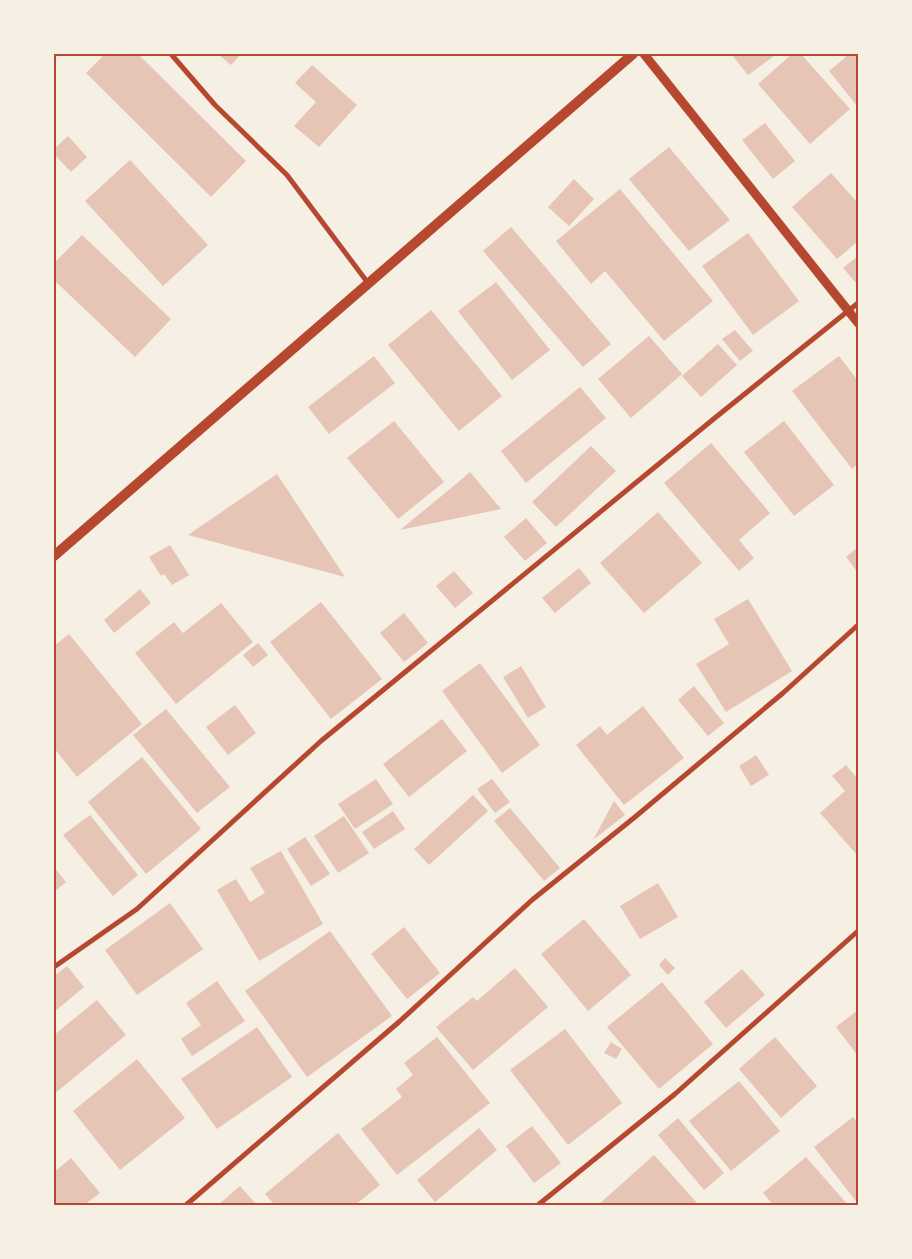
<svg xmlns="http://www.w3.org/2000/svg" width="912" height="1259" font-family="Arial,sans-serif">
	<rect width="100%" height="100%" fill="#f6efe4"/>
	<g fill="#e6c5b7">
		<path d="M105 54H138L246 161 211 197 86 73Z"/>
		<path d="M218 54H241L231 65Z"/>
		<path d="M731 54H777L748 75Z"/>
		<path d="M792 54H801L850 109 810 144 758 84Z"/>
		<path d="M843 54H858V107L829 71 846 57Z"/>
		<path d="M312 65 357 105 319 147 294 126 316 102 295 83Z"/>
		<path d="M765 123 795 161 773 179 742 140Z"/>
		<path d="M68 136 87 157 71 172 54 154V149Z"/>
		<path d="M669 147 730 220 689 251 629 179Z"/>
		<path d="M130 160 208 245 163 286 85 201Z"/>
		<path d="M831 173 858 203V241L837 259 792 207Z"/>
		<path d="M574 179 594 199 569 226 548 207Z"/>
		<path d="M620 189 713 301 664 341 605 271 591 284 556 241Z"/>
		<path d="M511 227 611 344 583 367 483 251Z"/>
		<path d="M748 233 799 301 753 335 702 266Z"/>
		<path d="M82 235 171 319 135 357 54 280V263Z"/>
		<path d="M858 256V283L857 284 843 268Z"/>
		<path d="M496 282 550 350 512 380 458 311Z"/>
		<path d="M431 310 502 396 459 431 388 345Z"/>
		<path d="M735 330 753 351 740 361 722 339Z"/>
		<path d="M649 336 682 374 631 418 598 379Z"/>
		<path d="M718 344 737 365 701 397 682 376Z"/>
		<path d="M374 356 395 383 329 434 308 407Z"/>
		<path d="M839 356 858 381V464L852 469 792 391Z"/>
		<path d="M580 387 606 418 526 483 501 451Z"/>
		<path d="M394 421 444 482 398 519 347 458Z"/>
		<path d="M784 421 834 485 794 516 744 452Z"/>
		<path d="M711 443 770 513 739 540 754 558 739 571 664 483Z"/>
		<path d="M591 446 616 471 556 527 532 502Z"/>
		<path d="M470 472 501 509 400 530 450 489Z"/>
		<path d="M277 474 345 577 188 535Z"/>
		<path d="M658 512 702 563 644 613 600 563Z"/>
		<path d="M526 518 547 543 525 561 504 537Z"/>
		<path d="M170 545 189 575 172 585 164 574 161 576 149 557Z"/>
		<path d="M858 547V573L846 557Z"/>
		<path d="M579 568 591 583 555 613 542 598Z"/>
		<path d="M454 571 473 593 455 608 436 586Z"/>
		<path d="M140 589 151 603 114 633 104 620Z"/>
		<path d="M748 599 792 671 726 712 696 664 729 644 714 619Z"/>
		<path d="M321 602 382 679 331 719 270 642Z"/>
		<path d="M221 603 253 642 176 704 135 653 174 622 183 633Z"/>
		<path d="M404 613 428 643 404 662 380 633Z"/>
		<path d="M69 634 142 724 77 777 54 748V646Z"/>
		<path d="M258 643 268 655 253 667 243 655Z"/>
		<path d="M480 663 540 745 502 773 442 691Z"/>
		<path d="M521 666 546 707 528 718 503 677Z"/>
		<path d="M694 686 724 723 708 736 678 700Z"/>
		<path d="M235 705 256 733 228 755 206 727Z"/>
		<path d="M643 706 684 758 624 805 576 745 600 726 607 735Z"/>
		<path d="M166 709 230 787 197 813 133 735Z"/>
		<path d="M442 719 467 751 409 797 383 764Z"/>
		<path d="M756 755 769 775 751 786 739 766Z"/>
		<path d="M142 757 201 829 146 874 88 802Z"/>
		<path d="M846 765 856 777 858 775V856L820 813 845 791 832 776Z"/>
		<path d="M376 779 393 804 355 829 338 804Z"/>
		<path d="M492 779 510 802 495 813 477 789Z"/>
		<path d="M473 795 488 811 429 865 414 849Z"/>
		<path d="M614 801 625 815 593 840Z"/>
		<path d="M510 808 560 868 544 881 494 821Z"/>
		<path d="M393 811 405 829 374 849 362 832Z"/>
		<path d="M90 815 138 875 113 896 63 835Z"/>
		<path d="M344 816 369 853 338 873 314 836Z"/>
		<path d="M305 837 330 874 311 886 287 849Z"/>
		<path d="M281 851 323 924 259 961 217 890 236 879 250 902 265 893 250 868Z"/>
		<path d="M54 867 66 882 54 892Z"/>
		<path d="M658 883 678 917 640 939 620 906Z"/>
		<path d="M170 903 203 949 137 995 105 950Z"/>
		<path d="M584 919 631 975 588 1011 541 954Z"/>
		<path d="M404 927 440 973 407 999 371 954Z"/>
		<path d="M330 931 392 1016 307 1077 245 991Z"/>
		<path d="M665 958 675 968 668 975 659 965Z"/>
		<path d="M67 966 84 987 54 1012V976Z"/>
		<path d="M515 968 548 1007 473 1070 436 1027 473 997 477 1001Z"/>
		<path d="M742 969 765 995 726 1028 704 1002Z"/>
		<path d="M217 981 245 1021 192 1056 181 1039 201 1025 186 1003Z"/>
		<path d="M662 982 713 1044 659 1089 607 1027Z"/>
		<path d="M97 1000 126 1035 54 1094V1035Z"/>
		<path d="M858 1010V1056L836 1027Z"/>
		<path d="M257 1027 292 1077 217 1129 181 1079Z"/>
		<path d="M565 1029 622 1103 568 1145 510 1070Z"/>
		<path d="M437 1037 490 1103 397 1175 361 1129 402 1097 396 1089 413 1075 404 1063Z"/>
		<path d="M775 1037 817 1086 781 1118 739 1069Z"/>
		<path d="M611 1042 622 1049 616 1059 604 1053Z"/>
		<path d="M137 1059 185 1118 120 1170 73 1111Z"/>
		<path d="M739 1081 780 1131 731 1171 689 1121Z"/>
		<path d="M853 1117 858 1123V1204L814 1147Z"/>
		<path d="M678 1118 724 1173 704 1190 658 1135Z"/>
		<path d="M532 1126 561 1163 534 1183 506 1146Z"/>
		<path d="M479 1128 497 1150 435 1202 417 1180Z"/>
		<path d="M338 1133 380 1185 355 1205H275L265 1194Z"/>
		<path d="M654 1155 699 1205H598Z"/>
		<path d="M806 1157 848 1205H773L763 1193Z"/>
		<path d="M71 1158 100 1193 84 1205H54V1172Z"/>
		<path d="M240 1186 257 1205H218Z"/>
	</g>
	<g fill="none" stroke-linecap="round" stroke-linejoin="round">
		<g stroke="#b5482f" stroke-width="5">
			<path d="M171 54 215 105 287 175 368 283"/>
			<path d="M54 967 137 909 321 741 716 417 858 303"/>
			<path d="M186 1205 400 1021 532 900 635 817 783 693 858 625"/>
			<path d="M538 1205 675 1094 858 931"/>
		</g>
		<path stroke="#b5482f" stroke-width="9" d="M644 54 858 323"/>
		<path stroke="#b5482f" stroke-width="10" d="M54 556 633 54"/>
	</g>
	<rect width="912" height="1259" fill="none" stroke="#f6efe4" stroke-width="110"/>
	<rect x="55" y="55" width="802" height="1149" fill="none" stroke="#b5482f" stroke-width="2"/>
</svg>
